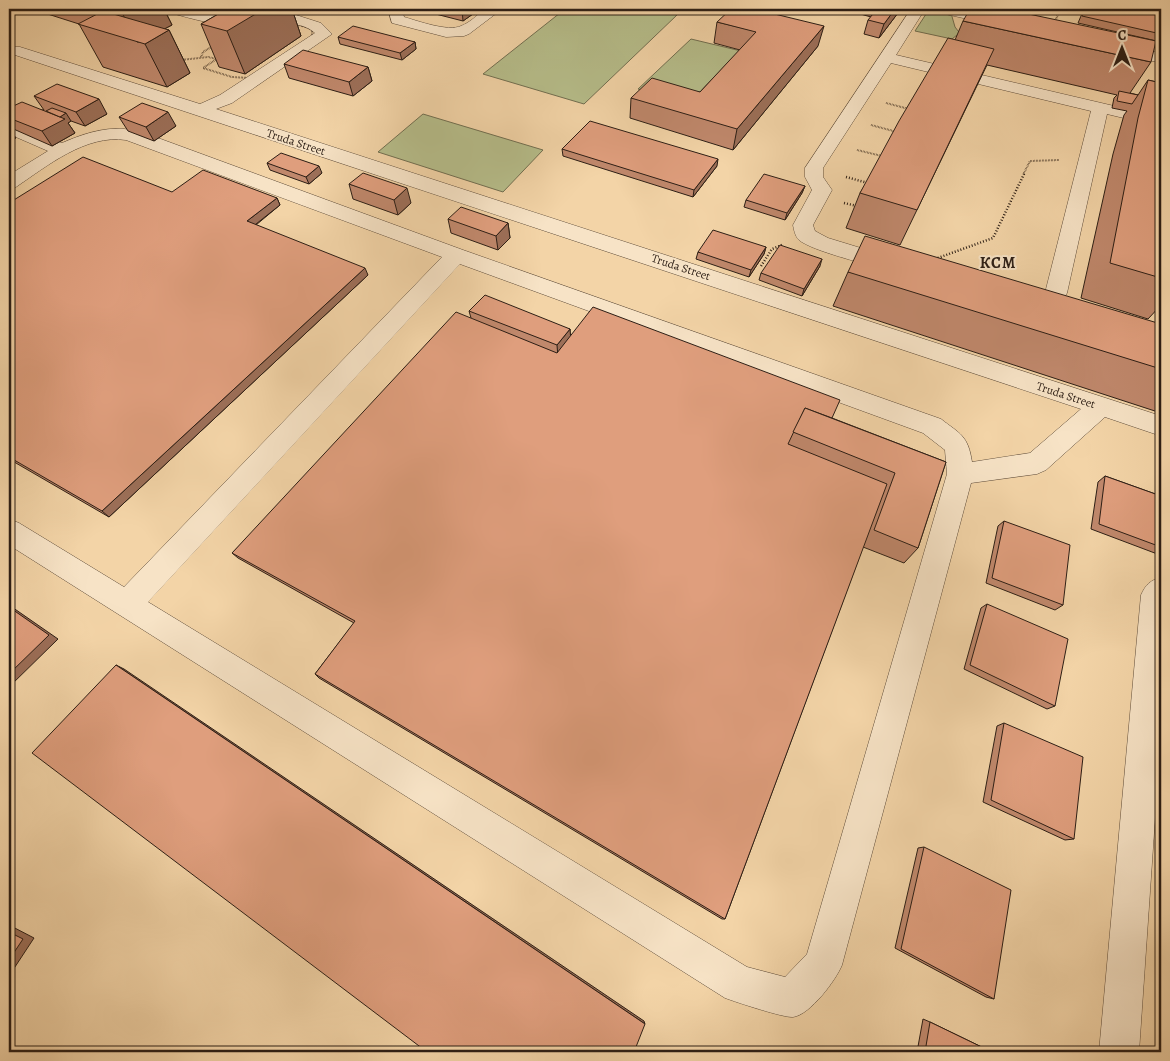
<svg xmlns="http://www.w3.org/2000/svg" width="1170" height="1061" font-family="Alegreya,serif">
	<rect width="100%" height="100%" fill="#f3d4a7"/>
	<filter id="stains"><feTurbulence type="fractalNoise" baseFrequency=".004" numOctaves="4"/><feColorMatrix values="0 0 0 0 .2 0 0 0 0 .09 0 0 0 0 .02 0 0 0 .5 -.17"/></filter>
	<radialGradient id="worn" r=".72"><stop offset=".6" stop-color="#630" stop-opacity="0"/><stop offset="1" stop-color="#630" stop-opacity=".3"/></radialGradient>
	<g fill="#b6bd8a" stroke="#716e50">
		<path d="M565 9H650L677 15 584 104 483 74Z"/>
		<path d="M925 9 951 13 955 27 962 36 957 35 952 39 915 31 928 11Z"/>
		<path d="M691 39 741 51 693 105 638 89Z"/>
		<path d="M423 114 543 150 503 192 378 152Z"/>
	</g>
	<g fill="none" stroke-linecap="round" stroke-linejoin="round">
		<defs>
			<g id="minor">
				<path d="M166 9H188L243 19 296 15 321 23 332 34 232 103 216 109 1161 416V436L1105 417 1046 470 1037 474 971 483 842 965C836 980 810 1015 793 1017 784 1018 736 1002 725 998L9 545V519L19 523 124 587 442 257 126 140C86 134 47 166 16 187L9 189V175L48 151 9 134V123L62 143C80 135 103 127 124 129 135 130 147 135 158 138L463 250 941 419C960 434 968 435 972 462L1030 453 1081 409 9 53V47H20L200 104 220 95 315 33C295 16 267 29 244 27 218 26 192 19 168 12ZM460 264 923 433 945 450 947 474 807 954 785 977 747 967 148 602Z"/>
				<path d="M388 9H402L404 17C418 21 448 32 461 26 480 18 477 7 502 9L469 34 464 36 446 37 392 23Z"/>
				<path d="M911 9H925L896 55 1161 117V127L1107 114 1067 293 1064 298 1056 300 1048 298 1045 293 1091 111 891 63 823 168V177L832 190 813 225 815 231 828 238 900 260 903 265 900 270 893 272 886 270C867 264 812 251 799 240 795 236 794 230 793 225L812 190 805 177V168Z"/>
				<path d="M934 9H960L1009 20 1011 23 1009 26 1004 27 936 12Z"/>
				<path d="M1150 9H1161V14L1152 12Z"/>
				<path d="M1116 43 1161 53V63L1111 51 1108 48 1111 45Z"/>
				<path d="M1161 577V731L1139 1052H1099L1141 595C1146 584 1150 581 1161 577Z"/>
			</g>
		</defs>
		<use href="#minor" stroke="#5e4c3a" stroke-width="1"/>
		<g stroke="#2c1e15" stroke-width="2" stroke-dasharray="0.5 1" stroke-linecap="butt">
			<path d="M287 21 312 29V37L249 78 232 77 203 68 272 23Z"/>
			<path d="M1055 22 1060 9"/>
			<path d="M201 57 203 52 213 46"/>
			<path d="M181 60 208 57 217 59"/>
			<path d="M886 103 909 109"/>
			<path d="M871 125 897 132"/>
			<path d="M857 150 882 156"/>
			<path d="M1024 173 1030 161 1059 160"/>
		</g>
		<g stroke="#2c1e15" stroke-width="2.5" stroke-dasharray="1 2" stroke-linecap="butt">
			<path d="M846 177 868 183"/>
			<path d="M844 203 857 206"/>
			<path d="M935 259 993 238 1025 172"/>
			<path d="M761 266 772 249 782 245"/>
		</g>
		<use href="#minor" fill="#f7e3c6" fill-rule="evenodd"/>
	</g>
	<g fill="#c0886c" stroke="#2c1e15">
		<path d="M32 9H164L172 25 164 29 169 30 190 73 167 87 103 67 79 24Z"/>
		<path d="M227 9H292L301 36 245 74 219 67 201 24Z"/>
		<path d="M420 9H480L463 21 420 10Z"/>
		<path d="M793 9H810L807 12Z"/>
		<path d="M859 9H901L879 38 864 34 868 20 871 17 857 13Z"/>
		<path d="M1011 9H1041L1037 15Z"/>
		<path d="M1084 9H1129L1161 16V42L1078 23Z"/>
		<path d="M963 21 1151 62 1130 93 1138 95 1148 80 1161 83V305L1148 319 1081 298 1113 154 1124 115 1127 111 1112 108 1114 98 1117 95 987 65 900 245 846 228 860 193 955 40Z"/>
		<path d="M717 22 818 46 733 150 630 118 631 98 700 92 740 50 714 43Z"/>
		<path d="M338 37 415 42 416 49 402 60 340 44Z"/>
		<path d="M284 64 368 67 372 81 353 96 289 78Z"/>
		<path d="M34 96 107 114 85 126 71 121 68 123 75 133 52 146 9 127V108L44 110Z"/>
		<path d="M119 117 176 126 154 141 128 131Z"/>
		<path d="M562 149 717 166 693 197 563 156Z"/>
		<path d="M267 163 322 173 309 184 270 170Z"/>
		<path d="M349 184 411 203 398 215 353 199Z"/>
		<path d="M805 186 802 193 785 220 744 207 746 200Z"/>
		<path d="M277 198 280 205 256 225 368 275 109 517 9 459V203Z"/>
		<path d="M448 219 508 223 510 238 498 250 451 233Z"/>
		<path d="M766 247 764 254 749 277 696 259 698 252Z"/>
		<path d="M820 266 802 296 759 280 761 273Z"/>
		<path d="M848 272 1161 324V413L833 306Z"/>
		<path d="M469 311 570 329V336L832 418 946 462 918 548 904 563 863 547 725 919H722L319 678 315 674 354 623 238 558 232 553 471 318Z"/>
		<path d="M1105 476 1161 496V554L1160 555 1091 529 1098 482Z"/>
		<path d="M1004 521 1063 605 1055 610 986 583 998 526Z"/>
		<path d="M987 604 1055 706 1047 709 964 669 981 608Z"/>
		<path d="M1004 723 1074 839 1065 840 983 802 997 726Z"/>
		<path d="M924 847 994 999 986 997 895 948 918 848Z"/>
		<path d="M923 1019 930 1022 992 1052H917Z"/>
	</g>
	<g fill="#9c6f58" stroke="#2c1e15">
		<path d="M120 9H164L172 25 139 42H137Z"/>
		<path d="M245 9H292L301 36 245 74 227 31Z"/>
		<path d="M462 9H480L463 21Z"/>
		<path d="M895 9H901L879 38 884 24Z"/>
		<path d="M824 26 818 46 733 150 737 129Z"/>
		<path d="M169 30 190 73 167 87 145 44Z"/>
		<path d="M415 42 416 49 402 60 400 53Z"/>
		<path d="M368 67 372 81 353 96 349 82Z"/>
		<path d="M99 99 107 114 85 126 76 112Z"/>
		<path d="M168 112 176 126 154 141 146 127Z"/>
		<path d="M66 113 71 121 68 123 75 133 52 146 42 131 55 120Z"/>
		<path d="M11 131 16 138 9 142V132Z"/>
		<path d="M718 159 717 166 693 197 694 190Z"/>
		<path d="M319 166 322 173 309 184 306 177Z"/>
		<path d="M805 186 802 193 785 220 787 213Z"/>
		<path d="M407 188 411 203 398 215 394 200Z"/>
		<path d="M277 198 280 205 251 228 247 221Z"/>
		<path d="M508 223 510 238 498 250 496 236Z"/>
		<path d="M766 247 764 254 749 277 751 270Z"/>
		<path d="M822 259 820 266 802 296 804 289Z"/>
		<path d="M365 268 368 275 109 517 102 511Z"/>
		<path d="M570 329 571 342 558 358 557 345Z"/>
		<path d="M9 605 58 639 9 687Z"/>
		<path d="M116 665 124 669 644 1021 645 1024Z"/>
		<path d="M9 925 34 938 9 976Z"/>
	</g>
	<g fill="#df9e7d" stroke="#2c1e15">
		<path d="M227 9H264L227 31 201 24Z"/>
		<path d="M731 9H754L824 26 737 129 631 98 652 78 700 92 756 32 717 22Z"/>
		<path d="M877 9H895L884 24 868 20Z"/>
		<path d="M970 9H1005L1156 41 1151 62 963 21Z"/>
		<path d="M1085 9H1129L1161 16V34L1082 16Z"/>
		<path d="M103 11 169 30 145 44 78 24Z"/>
		<path d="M353 26 415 42 400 53 338 37Z"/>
		<path d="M948 38 994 49 917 210 860 193 899 121Z"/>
		<path d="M303 50 368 67 349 82 284 64Z"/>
		<path d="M1148 80 1161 83V278L1110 263 1138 118Z"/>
		<path d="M57 84 99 99 76 112 34 96Z"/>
		<path d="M1119 91 1138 95 1132 104 1117 101Z"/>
		<path d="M22 102 65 119 42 131 9 118V108Z"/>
		<path d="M142 103 168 112 146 127 119 117Z"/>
		<path d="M52 108 66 113 60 117 46 111Z"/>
		<path d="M590 121 718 159 694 190 562 149Z"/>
		<path d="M281 153 319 166 306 177 267 163Z"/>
		<path d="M83 157 172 192 203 170 277 198 247 221 365 268 102 511 9 457V203Z"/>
		<path d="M363 173 407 188 394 200 349 184Z"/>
		<path d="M764 174 805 186 787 213 746 200Z"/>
		<path d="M461 207 508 223 496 236 448 219Z"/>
		<path d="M713 230 766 247 751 270 698 252Z"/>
		<path d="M865 236 1161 324V369L848 272Z"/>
		<path d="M780 245 822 259 804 289 761 273Z"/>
		<path d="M485 295 570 329 557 345 469 311Z"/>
		<path d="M593 307 840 400 832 418 805 408 788 444 887 484 725 919 315 674 355 621 232 553 456 312 557 353Z"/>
		<path d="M805 408 946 462 918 548 874 530 895 473 793 432Z"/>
		<path d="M1105 476 1161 496V547L1099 524Z"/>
		<path d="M1004 521 1070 545 1063 605 992 578Z"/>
		<path d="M987 604 1068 639 1055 706 970 665Z"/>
		<path d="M9 607 49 635 9 674Z"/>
		<path d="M116 665 645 1024 634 1052H427L32 753Z"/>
		<path d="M1004 723 1083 757 1074 839 991 800Z"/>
		<path d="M924 847 1011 890 994 999 901 949Z"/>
		<path d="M9 932 23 939 9 960Z"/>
		<path d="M930 1022 992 1052H925Z"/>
	</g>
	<g text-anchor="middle" stroke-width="4" stroke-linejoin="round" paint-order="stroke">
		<g font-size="12" fill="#2c1e15" stroke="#f7e3c6">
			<text transform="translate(296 142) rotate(18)" y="4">Truda Street</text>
			<text transform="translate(681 267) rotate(18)" y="4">Truda Street</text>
			<text transform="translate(1066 395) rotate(18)" y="4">Truda Street</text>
		</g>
		<g font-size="16" font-weight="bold" letter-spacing="1" fill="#2c1e15" stroke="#f7e3c6">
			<text x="998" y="268">КСМ</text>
		</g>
	</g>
	<rect width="1170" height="1061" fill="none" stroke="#f3d4a7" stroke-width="30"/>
	<rect x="10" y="10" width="1150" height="1041" fill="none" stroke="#2c1e15" stroke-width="2.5"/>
	<rect x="15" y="15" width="1140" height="1031" fill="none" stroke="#2c1e15"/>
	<g transform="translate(1122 48)" stroke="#f7e3c6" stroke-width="4" paint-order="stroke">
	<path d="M0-4L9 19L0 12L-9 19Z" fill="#2c1e15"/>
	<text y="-8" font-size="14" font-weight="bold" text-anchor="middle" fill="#2c1e15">С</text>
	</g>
	<rect width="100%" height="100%" filter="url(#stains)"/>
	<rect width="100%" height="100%" fill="url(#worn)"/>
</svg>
